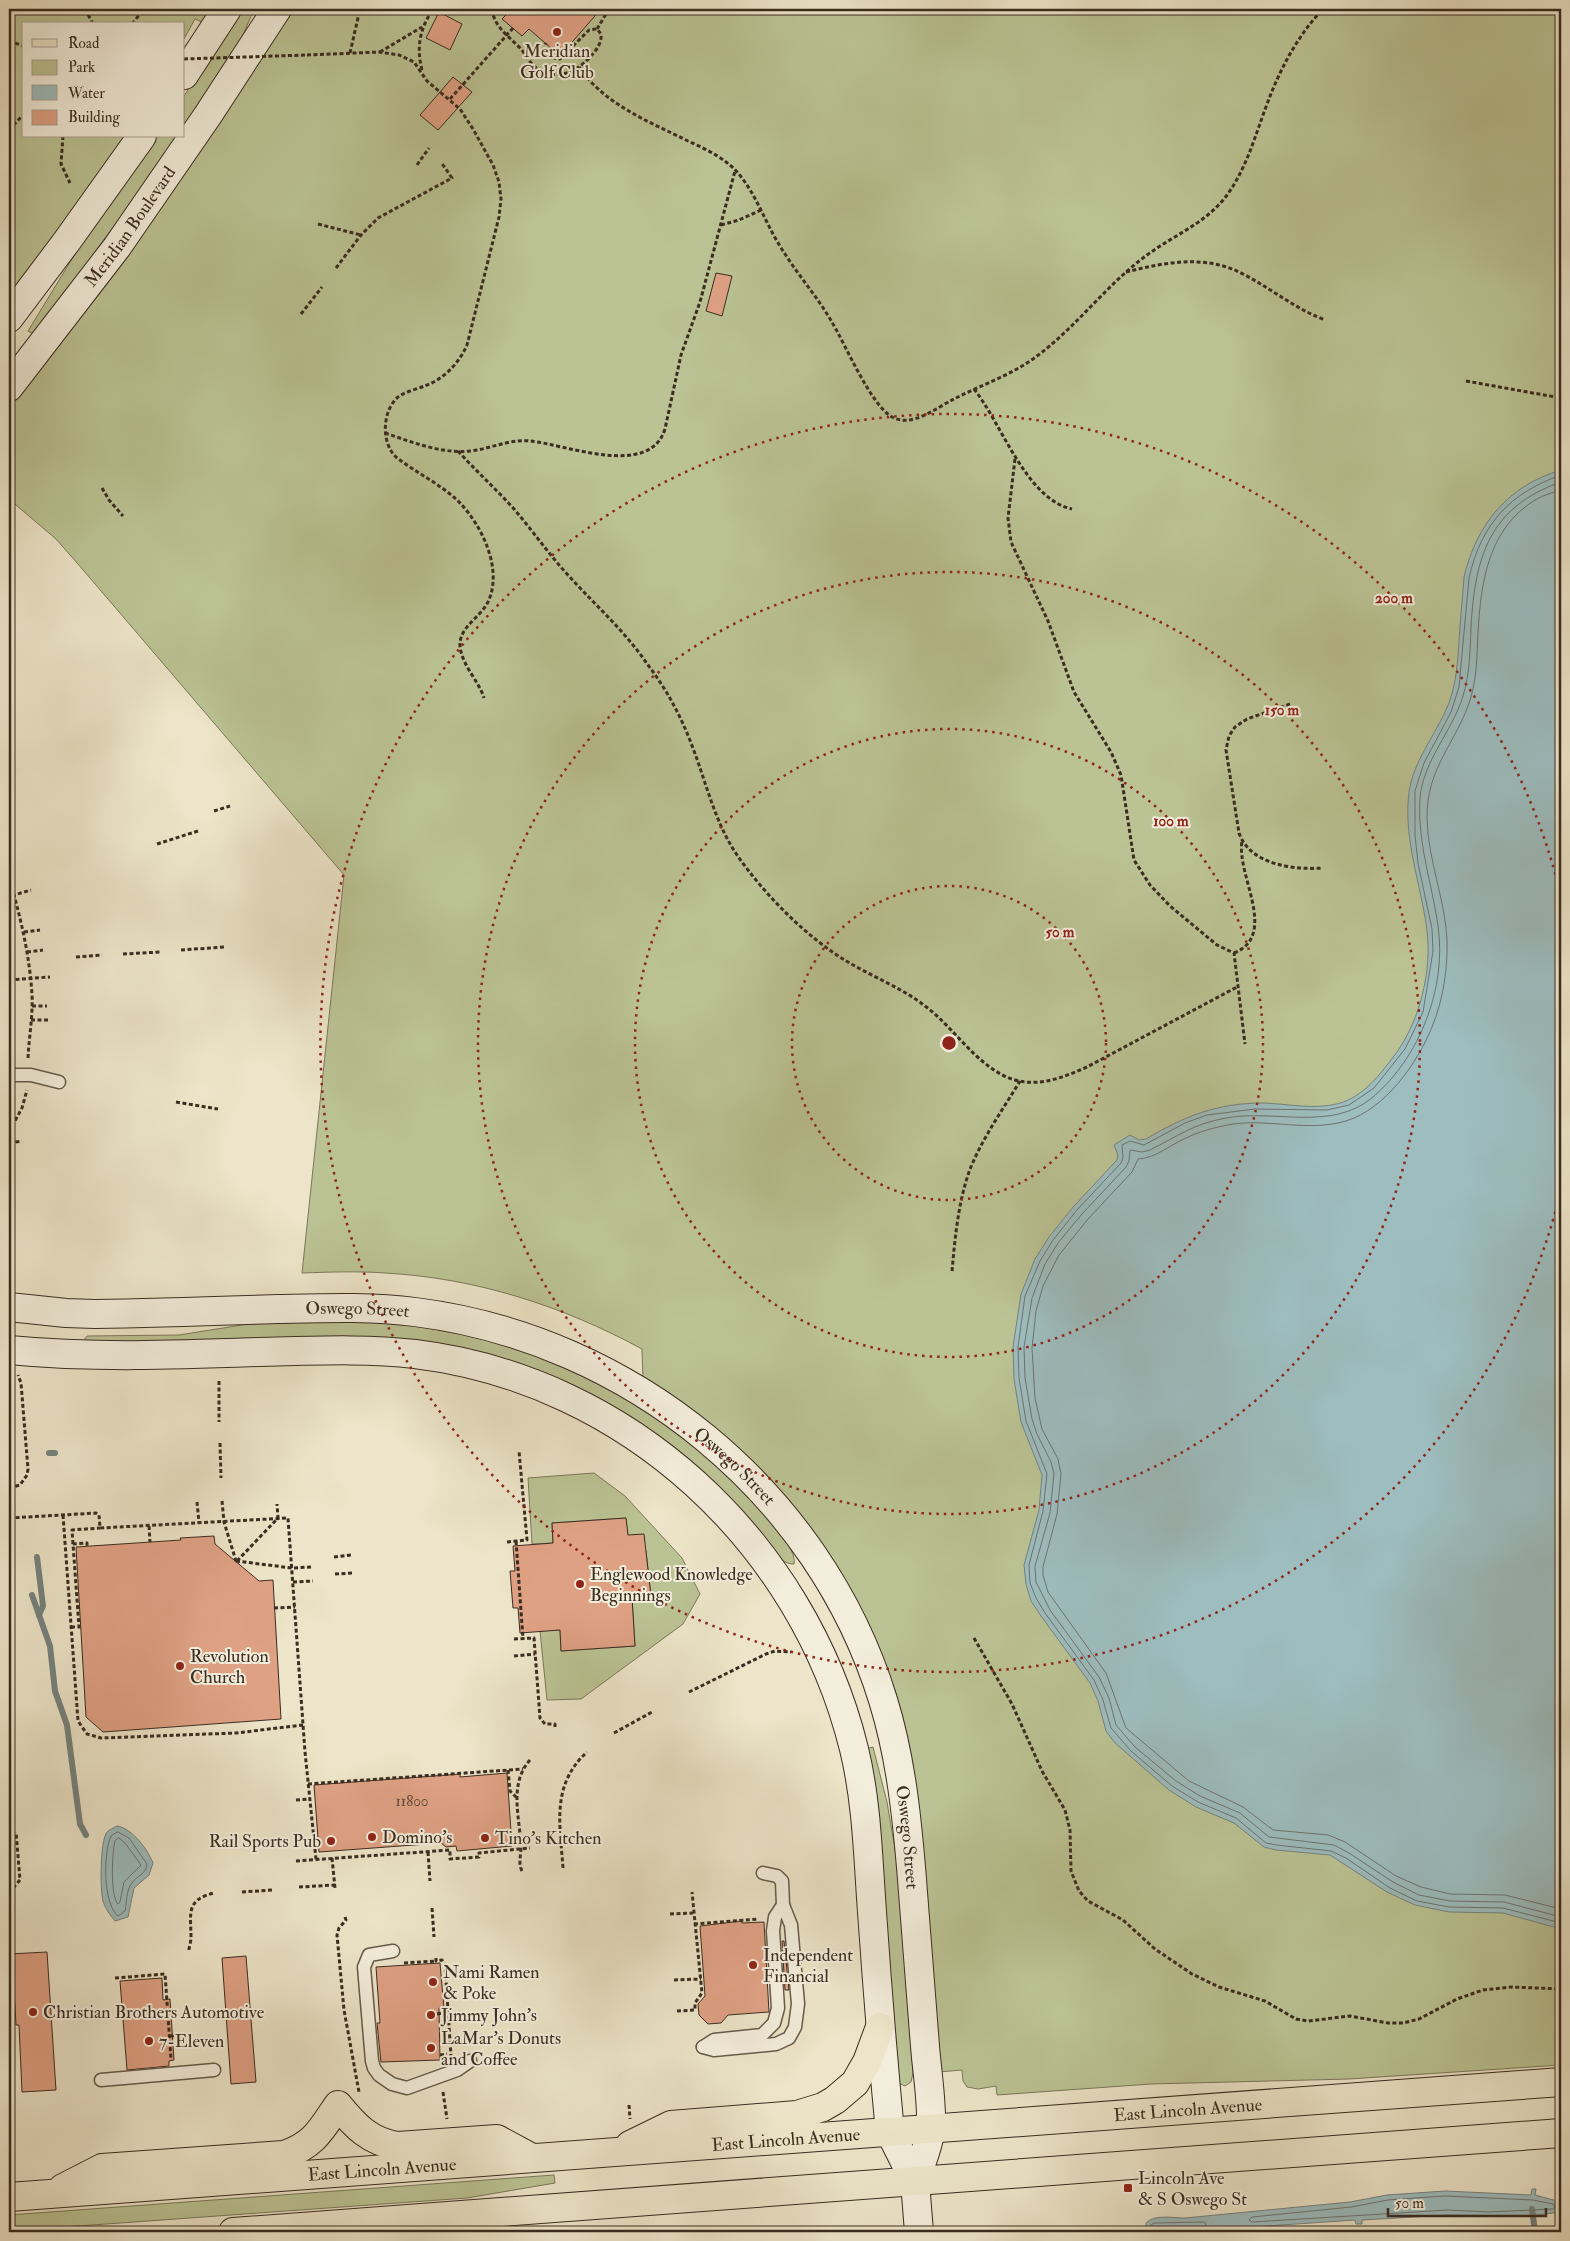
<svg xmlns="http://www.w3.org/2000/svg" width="1570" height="2241" font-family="'IM FELL Double Pica',serif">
	<rect width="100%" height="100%" fill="#ede5c9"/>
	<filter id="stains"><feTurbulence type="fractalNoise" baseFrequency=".004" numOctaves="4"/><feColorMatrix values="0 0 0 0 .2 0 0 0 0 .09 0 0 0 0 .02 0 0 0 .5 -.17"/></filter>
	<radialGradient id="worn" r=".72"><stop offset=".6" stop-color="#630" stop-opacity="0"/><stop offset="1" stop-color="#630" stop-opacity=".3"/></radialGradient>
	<g fill="#bbc394" stroke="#7a785a">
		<path d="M9 9H213L204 23 195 19 184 39V24H24V136H128L9 299Z"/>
		<path d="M240 9H254L241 40 184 130V96Z"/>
		<path d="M290 9H1561V2065L1349 2079 1151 2084 997 2095 996 2086 978 2089 967 2087 963 2081 962 2070 939 2072 921 1851 812 1533C790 1503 766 1474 739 1449 709 1422 675 1401 643 1379L642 1349C563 1306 476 1278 385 1273 358 1271 330 1272 302 1273L344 875 78 564 56 539 9 499V406L34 374Z"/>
		<path d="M156 136H179L35 335 28 331 86 236Z"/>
		<path d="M359 1320C471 1328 571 1357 663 1423 675 1431 689 1439 700 1449 718 1465 735 1483 752 1499 763 1510 798 1549 794 1564 778 1566 756 1529 747 1518 709 1473 660 1433 609 1405 552 1373 487 1351 422 1342 373 1335 324 1337 274 1339 220 1340 165 1342 111 1344L84 1340 87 1336 179 1335 248 1324Z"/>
		<path d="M594 1473 625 1496 682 1558 700 1594 683 1624 581 1699 547 1700 540 1631 560 1630 561 1651 635 1646 632 1598 651 1596 646 1551 629 1552 626 1518 552 1523 553 1543 532 1544 528 1478Z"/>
		<path d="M873 1747 887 1802 898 1867 913 2073 911 2082 905 2086 898 2083 865 1749Z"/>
		<path d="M554 2175 555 2183 467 2198 9 2231V2215Z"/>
	</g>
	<g fill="#9dbdbf" stroke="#75837f">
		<path d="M1561 470V1929L1503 1913 1449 1912 1415 1905 1387 1892 1330 1855 1276 1850 1264 1847 1234 1823 1196 1807 1169 1790 1115 1743 1106 1731 1098 1701 1090 1683 1041 1616 1031 1601 1026 1584 1024 1565 1039 1510 1042 1475 1021 1422 1014 1379 1013 1347 1021 1294 1035 1259 1049 1237 1074 1206 1117 1160 1118 1155 1114 1145 1130 1135 1139 1140 1146 1139C1185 1116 1217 1103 1263 1103 1293 1104 1327 1113 1354 1097 1372 1086 1385 1068 1397 1052 1420 1019 1432 971 1427 930 1421 884 1403 839 1409 792 1414 758 1439 731 1450 700 1458 676 1458 652 1460 627 1461 611 1463 594 1464 577 1477 523 1508 486 1561 470Z"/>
		<path d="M117 1826C132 1828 148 1850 153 1863L149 1875 134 1888 128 1917 115 1921C110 1915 105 1908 103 1901 100 1890 100 1840 107 1832 110 1829 114 1828 117 1826Z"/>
		<path d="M1532 2189H1536L1535 2195 1561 2202V2212L1529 2216 1448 2215 1362 2220V2224H1356L1355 2220 1179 2232H1141L1146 2230V2223C1154 2214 1173 2218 1185 2218L1350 2202 1387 2195 1445 2191 1531 2195Z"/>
	</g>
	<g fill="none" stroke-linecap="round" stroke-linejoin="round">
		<g stroke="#6c7470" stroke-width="1">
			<path d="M1561 475C1510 493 1481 524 1469 578L1459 687 1451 712 1424 763 1415 791V835L1418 863 1432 929 1433 951 1423 1012 1405 1049 1374 1088 1349 1105 1327 1110 1255 1109 1207 1115 1185 1123 1144 1145 1130 1141 1122 1145 1123 1158 1121 1163 1077 1210 1053 1240 1040 1261 1025 1296 1018 1347 1019 1378 1026 1421 1047 1474 1043 1511 1029 1565 1030 1583 1036 1598 1045 1613 1094 1680 1103 1700 1111 1728 1131 1751 1172 1786 1198 1802 1236 1818 1266 1843 1277 1845 1331 1851 1346 1858 1390 1888 1417 1901 1449 1907 1503 1908 1561 1923"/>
			<path d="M1561 482C1489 507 1475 557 1471 627 1470 650 1470 673 1463 696 1453 730 1423 761 1420 798 1417 842 1432 883 1438 926 1447 987 1420 1057 1373 1097 1332 1132 1274 1109 1226 1118 1193 1124 1178 1136 1150 1150L1142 1152 1130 1150 1129 1161 1126 1167 1082 1214 1058 1243 1045 1264 1032 1298 1024 1347 1025 1378 1032 1419 1037 1434 1051 1462 1054 1474 1050 1513 1035 1566 1036 1582 1050 1610 1099 1677 1109 1698 1116 1725 1135 1747 1176 1781 1200 1796 1240 1813 1269 1837 1334 1845 1349 1853 1393 1882 1419 1895 1450 1901 1504 1902 1561 1917"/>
			<path d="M1561 489C1553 493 1543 495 1535 500 1488 529 1481 582 1478 632 1477 654 1477 676 1471 697 1457 743 1426 767 1427 819 1428 860 1445 899 1447 939 1448 967 1443 1001 1432 1027 1417 1064 1385 1109 1346 1121 1309 1132 1270 1119 1233 1124 1216 1127 1200 1131 1184 1139 1168 1146 1156 1158 1138 1159L1132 1172 1088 1219 1059 1255 1043 1286 1036 1311 1032 1348 1035 1398 1042 1429 1058 1459 1061 1474 1057 1514 1043 1567V1575L1048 1592 1106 1673 1126 1728 1189 1781 1243 1807 1273 1830 1328 1835 1345 1842 1396 1876 1421 1887 1450 1894 1505 1895 1561 1909"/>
			<path d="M118 1832 129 1838 147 1864C146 1875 137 1875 132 1883 126 1890 127 1902 125 1911L118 1916C103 1904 103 1853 111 1836Z"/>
			<path d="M119 1838 125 1843 141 1865 124 1882 120 1902 118 1904C110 1896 112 1852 115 1841Z"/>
			<path d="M1445 2196 1533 2200 1553 2204 1555 2207 1553 2209 1489 2212 1448 2210 1252 2222 1249 2220 1252 2217 1351 2207 1388 2200Z"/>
			<path d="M1150 2232 1151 2225 1154 2223 1204 2222 1206 2224 1203 2232"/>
		</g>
		<g stroke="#75837f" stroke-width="6">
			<path d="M49 1453H55"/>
			<path d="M37 1557 43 1606 39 1615"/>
			<path d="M32 1595 50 1646 55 1691 67 1725 80 1824 86 1835"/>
			<path d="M1532 2209 1535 2232"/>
		</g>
	</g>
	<g fill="#dfa184" stroke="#3a2c20">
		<path d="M512 9H601L560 56 529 29 522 36 502 19Z"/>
		<path d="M439 12 462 24 450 50 426 38Z"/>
		<path d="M453 77 472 92 438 130 420 115Z"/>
		<path d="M716 273 732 276 722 316 706 311Z"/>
		<path d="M626 1518 628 1535 644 1534 651 1596 632 1598 635 1646 561 1651 560 1630 520 1633 518 1608H513L510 1571H515L513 1546 553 1543 552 1523Z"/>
		<path d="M214 1536 215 1544 259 1581 273 1580 281 1719 103 1732 86 1717 76 1547 181 1540 180 1538Z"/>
		<path d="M507 1773 512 1846 457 1851 456 1846 446 1847 441 1843 319 1852 314 1785 460 1774V1777Z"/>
		<path d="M741 1921 742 1923 764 1922 769 2012 728 2015 721 2023 708 2024 699 2015 698 2004 705 1996 700 1926Z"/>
		<path d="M782 1941H784L789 1990H785Z"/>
		<path d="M47 1952 56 2090 22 2092 19 2025H16L14 1987H9V1954Z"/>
		<path d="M246 1956 256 2082 231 2084 222 1958Z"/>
		<path d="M440 1963 444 2008H439L440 2060 381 2062 377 2023H380L376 1967Z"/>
		<path d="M162 1978 163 2000 170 1999 174 2060 169 2061V2066L127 2070 120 1981Z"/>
	</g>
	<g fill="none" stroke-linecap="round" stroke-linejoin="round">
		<defs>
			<g id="lane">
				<path d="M12 1075H31L59 1082"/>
				<path d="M393 1951 369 1955 364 1967 372 2061 374 2068 379 2075 392 2084 407 2088 457 2070 470 2061"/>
				<path d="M703 2047 714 2050 776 2044 789 2038 795 2027 798 2004 791 1925 783 1905 782 1881 777 1876 763 1873"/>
				<path d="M703 2047 714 2040 762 2035 774 2023 778 2008 773 1931 775 1917 783 1905"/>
				<path d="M101 2080 214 2070"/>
			</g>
			<g id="secondary">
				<path d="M184 75 227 9"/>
				<path d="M9 318 67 241 142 136"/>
				<path id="s1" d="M9 387 117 247 208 115 277 9"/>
				<path id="s2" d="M9 1307 66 1313 95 1314C156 1313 216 1311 277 1309 323 1308 370 1306 415 1312 630 1339 819 1492 883 1700 901 1758 907 1818 912 1879 916 1935 921 1991 925 2046 927 2072 932 2100 931 2126 930 2144 920 2165 915 2182"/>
				<path d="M9 1350C92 1358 175 1355 258 1352 310 1351 363 1348 415 1354 628 1380 803 1542 854 1749 867 1802 868 1858 872 1912 877 1985 883 2059 890 2132L915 2182 919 2232"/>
			</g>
			<g id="primary">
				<path d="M630 2145 671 2125 797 2115 823 2107 835 2100 855 2083 867 2062 880 2027"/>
				<path d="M63 2188 102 2168 284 2155C314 2145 321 2130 338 2105 355 2126 370 2142 398 2146L497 2139 532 2158"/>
				<path id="s3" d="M9 2197 1561 2082"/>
				<path d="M233 2232 1561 2133"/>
			</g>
		</defs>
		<use href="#lane" stroke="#675a4a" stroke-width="15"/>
		<use href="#secondary" stroke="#3a2c20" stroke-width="30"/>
		<use href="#primary" stroke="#3a2c20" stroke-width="30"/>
		<g stroke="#3a2c20" stroke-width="3" stroke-dasharray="4 2.5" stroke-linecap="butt">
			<path d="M85 9 93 24"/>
			<path d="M492 9C494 26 506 34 518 46 525 52 528 61 535 67 553 82 576 73 590 57 596 51 602 43 601 34L597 29 589 30 560 59C551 59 543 52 546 43"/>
			<path d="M132 24 144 9"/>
			<path d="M597 29 609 9"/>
			<path d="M9 41 24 46"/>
			<path d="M380 52 422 27"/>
			<path d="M350 53 360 9"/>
			<path d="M307 55 379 52 399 55 414 62 427 81 460 109 473 129 493 165 499 182 501 199 499 217 467 345C459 363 445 378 427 385 418 389 406 391 398 397 382 411 381 443 396 457 416 473 443 485 461 504 483 528 503 570 488 602 480 618 459 627 460 646 462 666 479 681 484 698"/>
			<path d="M579 67C605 105 648 121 688 141 708 150 729 160 742 178 758 199 766 224 780 246 796 273 818 297 833 324 846 346 871 405 892 417 912 428 936 408 954 399 981 385 1012 375 1037 356 1076 327 1105 287 1143 258 1171 236 1206 224 1227 195 1248 166 1256 132 1269 99 1281 67 1299 34 1323 9"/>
			<path d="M422 70C416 46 420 29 433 9"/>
			<path d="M450 99 513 28"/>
			<path d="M9 130 24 114"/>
			<path d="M63 136 61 164 70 183"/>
			<path d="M417 165 429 148"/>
			<path d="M318 224 361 235"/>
			<path d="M721 225 739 220 761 210"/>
			<path d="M336 268 361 235 378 218 452 178 441 162"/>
			<path d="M1126 272C1166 262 1207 254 1245 275 1273 290 1296 309 1325 320"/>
			<path d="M301 314 322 287"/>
			<path d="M1466 381 1561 398"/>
			<path d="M974 389C1002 424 1026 499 1072 509"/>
			<path d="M385 433C412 442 441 454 470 451 491 449 508 439 530 441 564 444 650 479 665 429L681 355 700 302 735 171"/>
			<path d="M458 451C476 471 496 489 514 509 532 530 548 553 567 574 594 604 625 631 648 665 666 689 680 714 691 743 706 781 714 821 737 855 764 894 807 938 848 962 873 977 902 988 925 1006 955 1028 978 1069 1015 1080 1040 1087 1064 1077 1087 1067L1237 987"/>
			<path d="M1015 459 1008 518 1011 542 1048 621 1074 692 1111 752 1121 775 1134 860 1150 885 1170 906 1217 945 1234 953 1245 1044"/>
			<path d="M102 488 109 500 123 516"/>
			<path d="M1290 704 1247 719 1235 727 1229 736 1226 750 1239 833C1250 865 1294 870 1323 868"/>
			<path d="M214 811 230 806"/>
			<path d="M157 844 198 831"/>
			<path d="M24 932 40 930"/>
			<path d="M181 950 225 947"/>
			<path d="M27 952 43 950"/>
			<path d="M1234 953C1279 935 1236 875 1242 841"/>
			<path d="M123 954 160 952"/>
			<path d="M76 957 102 955"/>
			<path d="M9 980 50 977"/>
			<path d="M32 1006H47"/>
			<path d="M31 1020H48"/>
			<path d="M28 1058C29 1037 33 1016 32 995 30 961 23 928 14 895L31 890"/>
			<path d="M176 1102 218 1109"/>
			<path d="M9 1132 22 1108 27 1090"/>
			<path d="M9 1143 22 1141"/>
			<path d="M952 1271C955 1238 958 1204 969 1172 981 1140 1002 1111 1020 1081"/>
			<path d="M219 1381V1422"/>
			<path d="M220 1443 221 1478"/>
			<path d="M9 1488 20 1485 27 1475 28 1469 21 1383 18 1375"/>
			<path d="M222 1501 224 1522 236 1561"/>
			<path d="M197 1502 199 1523"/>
			<path d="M63 1515 78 1721 87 1734 101 1738 236 1733 303 1725"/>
			<path d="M9 1518 96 1513 99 1515 100 1528 288 1518 305 1752 316 1859"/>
			<path d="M149 1526 150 1542"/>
			<path d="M516 1541 523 1639"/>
			<path d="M507 1542 527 1540 519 1451"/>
			<path d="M73 1544 72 1530 100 1528"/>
			<path d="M334 1557 351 1555"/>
			<path d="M236 1561 292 1568 312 1567"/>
			<path d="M237 1561 278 1518 277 1504"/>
			<path d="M335 1574 353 1573"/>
			<path d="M293 1582 313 1581"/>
			<path d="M274 1608 295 1607"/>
			<path d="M71 1627H79L73 1544 87 1543V1546"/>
			<path d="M974 1638 1012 1704 1042 1771 1065 1810 1070 1830 1071 1871 1079 1891 1088 1901 1123 1920 1155 1949 1192 1974 1219 1987 1265 2001 1296 2019 1308 2021 1350 2016 1388 2023H1403L1419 2019 1457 1999 1483 1990 1512 1987 1561 1989"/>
			<path d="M514 1639 534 1638 540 1718 545 1724H555V1728"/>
			<path d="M514 1656 535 1654"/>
			<path d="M689 1692 766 1654 775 1651 791 1652"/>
			<path d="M614 1733 652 1712"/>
			<path d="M508 1770 510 1791 517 1798"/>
			<path d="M308 1784 523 1769"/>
			<path d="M296 1800 310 1799"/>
			<path d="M428 1852 430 1881"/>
			<path d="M332 1858 335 1888"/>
			<path d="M296 1861 450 1850V1859L479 1857V1853L530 1848"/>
			<path d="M563 1868C560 1824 551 1785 587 1752"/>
			<path d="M522 1871C518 1863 521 1855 521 1847 520 1818 508 1783 531 1759"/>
			<path d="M299 1887 335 1885"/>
			<path d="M242 1892 273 1890"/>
			<path d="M9 1893 20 1880 16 1832"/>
			<path d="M432 1908 434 1937"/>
			<path d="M670 1914 693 1913"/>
			<path d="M345 1917 346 1920 339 1928 337 1935 344 2010 359 2092"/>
			<path d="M694 1924 758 1919"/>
			<path d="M189 1950C189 1946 191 1942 191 1938 191 1914 185 1900 214 1893"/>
			<path d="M436 1958V1961L442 1960 445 1965 451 2056"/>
			<path d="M404 1963 436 1961"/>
			<path d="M115 1978 165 1974 171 2059"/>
			<path d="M674 1980 701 1979"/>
			<path d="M677 2011 695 2010V2003L702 1993 692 1892"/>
			<path d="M437 2014 448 2012"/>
			<path d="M170 2036 190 2035"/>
			<path d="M440 2055 447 2054"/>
			<path d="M443 2092 447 2119"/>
			<path d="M629 2105 630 2119"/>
		</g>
		<use href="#lane" stroke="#f3eedc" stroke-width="12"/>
		<use href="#secondary" stroke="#f3eedc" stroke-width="28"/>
		<use href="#primary" stroke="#ede5c9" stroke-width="28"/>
		<path stroke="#3a2c20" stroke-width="3" stroke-dasharray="4 2.5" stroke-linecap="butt" d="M184 59 307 55"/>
	</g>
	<g fill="none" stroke="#8f2418" stroke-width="2.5" stroke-dasharray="2.5 5">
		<circle cx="949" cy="1043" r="157"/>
		<circle cx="949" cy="1043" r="314"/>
		<circle cx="949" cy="1043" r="471"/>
		<path d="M1561 1190A629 629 0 1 1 1561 896"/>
	</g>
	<g fill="#8f2418" stroke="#f3eedc" stroke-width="2">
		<circle cx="557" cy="32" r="5"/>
		<circle cx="580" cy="1584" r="5"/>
		<circle cx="180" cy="1666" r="5"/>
		<circle cx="372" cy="1837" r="5"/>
		<circle cx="485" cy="1838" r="5"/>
		<circle cx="331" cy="1841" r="5"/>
		<circle cx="753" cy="1965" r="5"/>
		<circle cx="433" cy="1982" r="5"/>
		<circle cx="33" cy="2012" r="5"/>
		<circle cx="431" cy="2015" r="5"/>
		<circle cx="149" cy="2041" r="5"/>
		<circle cx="431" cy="2048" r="5"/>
		<rect x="1123" y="2183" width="10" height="10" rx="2.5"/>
	</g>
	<g text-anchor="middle" stroke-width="4" stroke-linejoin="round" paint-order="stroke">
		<g font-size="15" fill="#634939">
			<text x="412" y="1806">11800</text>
		</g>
		<g font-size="18" fill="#3a2c20" stroke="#f3eedc" text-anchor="start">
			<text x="557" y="57" text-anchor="middle">Meridian<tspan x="557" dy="21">Golf Club</tspan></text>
			<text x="590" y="1580">Englewood Knowledge<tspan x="590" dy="21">Beginnings</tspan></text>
			<text x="190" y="1662">Revolution<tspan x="190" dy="21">Church</tspan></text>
			<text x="382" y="1843">Domino's</text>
			<text x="495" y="1844">Tino's Kitchen</text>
			<text x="321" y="1847" text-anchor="end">Rail Sports Pub</text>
			<text x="763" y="1961">Independent<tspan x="763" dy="21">Financial</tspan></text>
			<text x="443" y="1978">Nami Ramen<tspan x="443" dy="21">&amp; Poke</tspan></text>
			<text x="43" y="2018">Christian Brothers Automotive</text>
			<text x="441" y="2021">Jimmy John's</text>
			<text x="441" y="2044">LaMar's Donuts<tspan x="441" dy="21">and Coffee</tspan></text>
			<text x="159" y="2047">7-Eleven</text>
			<text x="1138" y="2184">Lincoln Ave<tspan x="1138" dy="21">&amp; S Oswego St</tspan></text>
		</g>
		<g font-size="18" fill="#3a2c20" stroke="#f3eedc">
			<text dy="6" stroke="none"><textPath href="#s1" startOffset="201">Meridian Boulevard</textPath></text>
			<text dy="6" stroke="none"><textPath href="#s2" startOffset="349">Oswego Street</textPath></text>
			<text dy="6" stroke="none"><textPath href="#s2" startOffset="768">Oswego Street</textPath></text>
			<text dy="6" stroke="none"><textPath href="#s2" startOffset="1188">Oswego Street</textPath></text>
			<text dy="6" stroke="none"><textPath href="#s3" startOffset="1182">East Lincoln Avenue</textPath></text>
			<text dy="6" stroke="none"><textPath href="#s3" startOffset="779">East Lincoln Avenue</textPath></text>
			<text dy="6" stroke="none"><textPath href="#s3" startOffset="374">East Lincoln Avenue</textPath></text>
		</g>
	</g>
	<circle cx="949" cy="1043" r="8" fill="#8f2418" stroke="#f3eedc" stroke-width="2.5"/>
	<g font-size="15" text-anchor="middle" font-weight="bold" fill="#8f2418" stroke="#f3eedc" stroke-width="4" stroke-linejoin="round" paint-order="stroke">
		<text x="1394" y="603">200 m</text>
		<text x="1282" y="715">150 m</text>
		<text x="1171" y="826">100 m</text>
		<text x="1060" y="937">50 m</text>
	</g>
	<rect width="1570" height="2241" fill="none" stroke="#ede5c9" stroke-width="30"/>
	<rect x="10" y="10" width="1550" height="2221" fill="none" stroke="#3a2c20" stroke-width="2.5"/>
	<rect x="15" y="15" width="1540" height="2211" fill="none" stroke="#3a2c20"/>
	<rect x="22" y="22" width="162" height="115" fill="#f3eedc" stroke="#a9a091"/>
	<rect x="32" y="39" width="25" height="8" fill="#ede5c9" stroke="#a9a091"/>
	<text x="68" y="48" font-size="15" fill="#3a2c20">Road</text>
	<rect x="32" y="60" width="25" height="15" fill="#bbc394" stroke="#a9a091"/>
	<text x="68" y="72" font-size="15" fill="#3a2c20">Park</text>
	<rect x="32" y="85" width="25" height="15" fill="#9dbdbf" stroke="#a9a091"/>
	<text x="68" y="98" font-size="15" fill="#3a2c20">Water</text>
	<rect x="32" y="110" width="25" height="15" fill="#dfa184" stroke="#a9a091"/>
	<text x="68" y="122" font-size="15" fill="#3a2c20">Building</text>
	<path d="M1388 2208v8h158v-8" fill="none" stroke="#3a2c20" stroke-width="2.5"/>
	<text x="1395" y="2208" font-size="15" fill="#3a2c20" stroke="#f3eedc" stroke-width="4" paint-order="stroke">50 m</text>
	<rect width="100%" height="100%" filter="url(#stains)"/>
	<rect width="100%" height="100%" fill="url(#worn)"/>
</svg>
